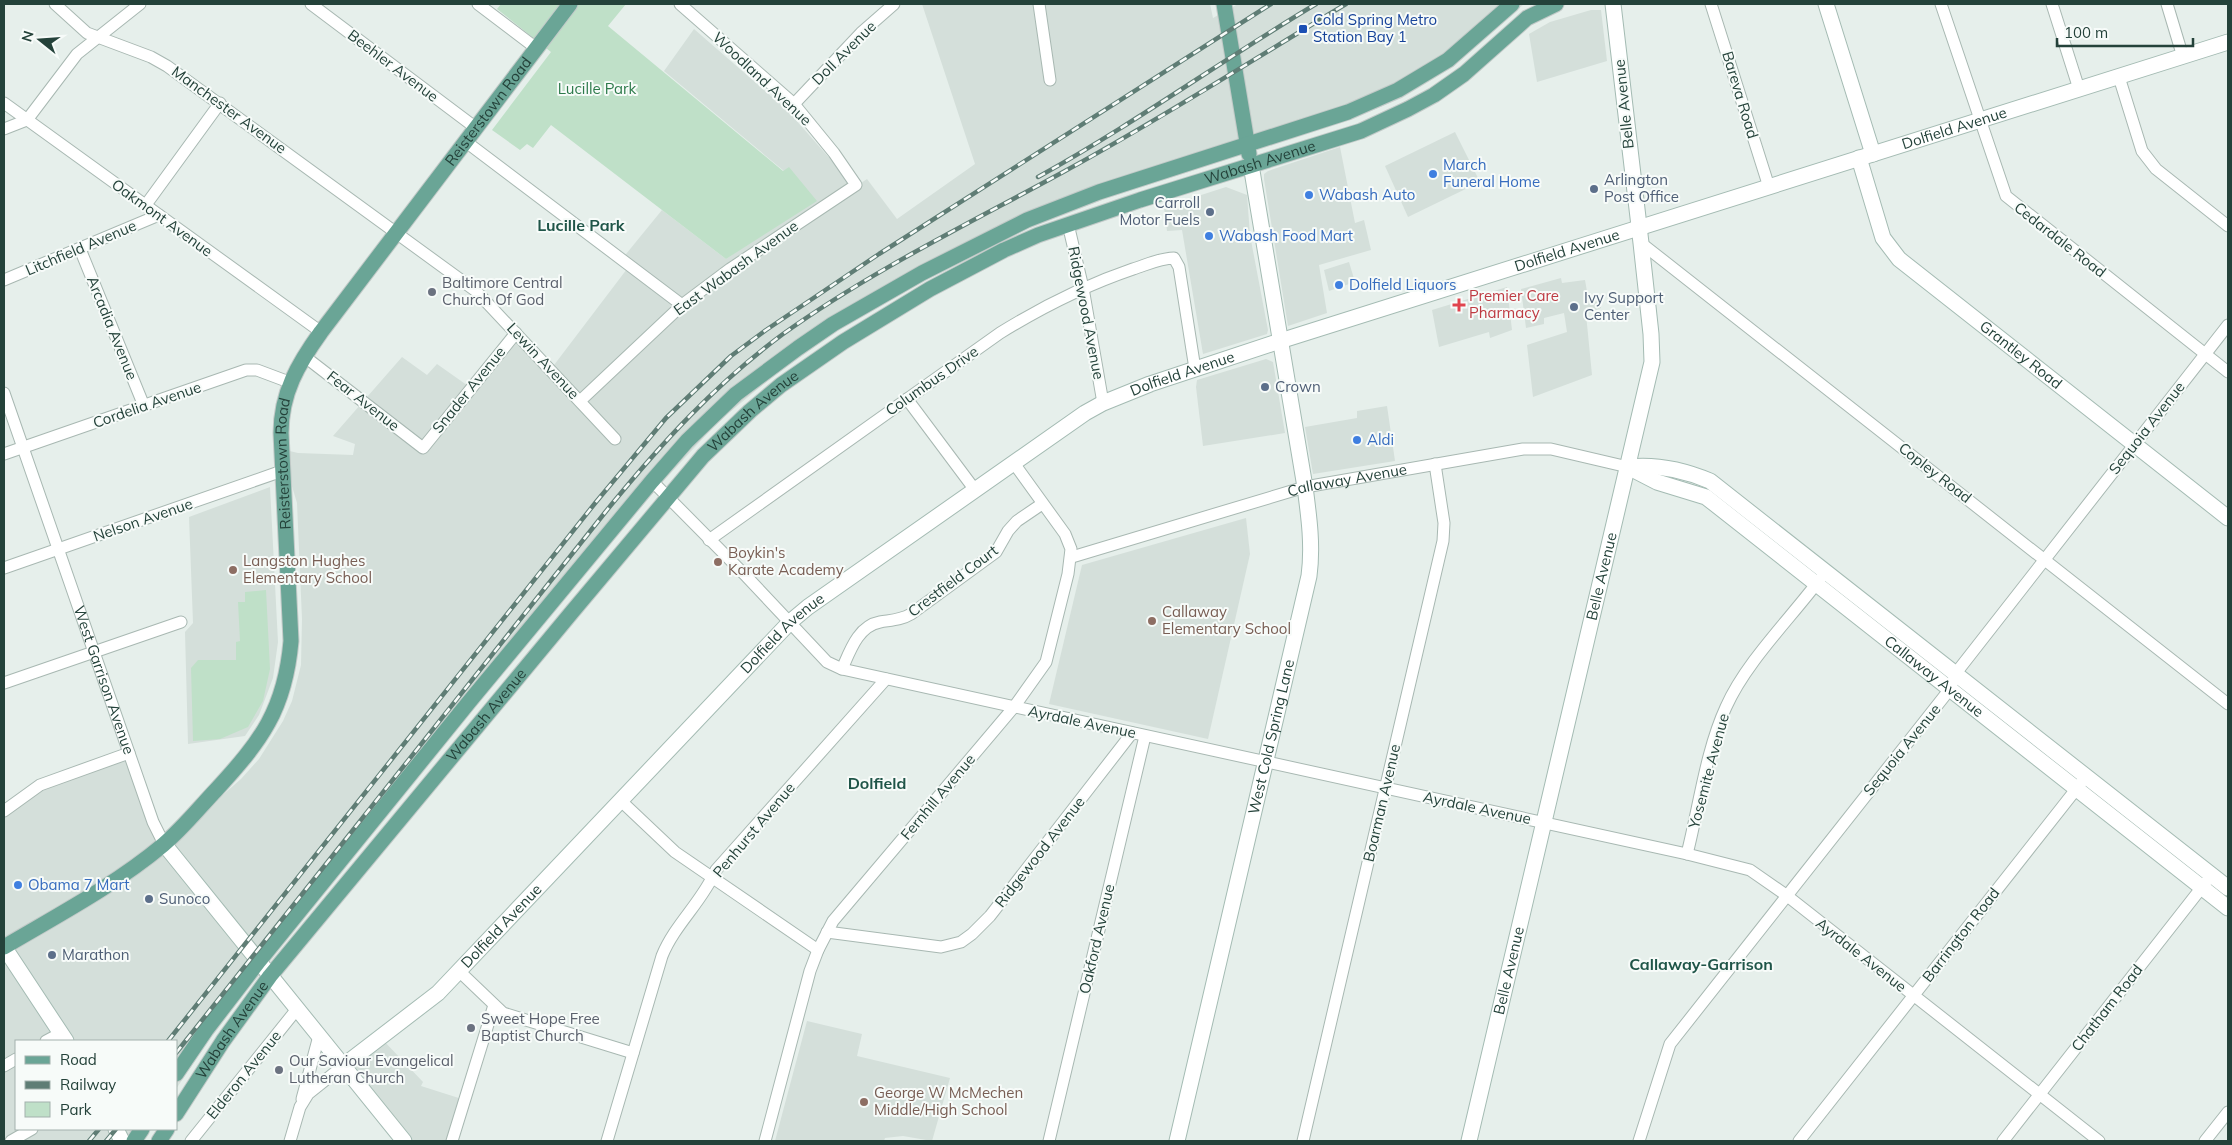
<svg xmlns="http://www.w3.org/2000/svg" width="2232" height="1145" font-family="Mulish,sans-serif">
	<rect width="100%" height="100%" fill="#e6efeb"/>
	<g fill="#d4dfda">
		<path d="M922 4H1210L1213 18 1238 4H1524L1453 67 1402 98 1351 119 1102 200 1035 225 926 280 837 331 772 377 718 422 658 487 475 707 266 966 213 1034 176 1089V1041H16V1129H151L143 1141H4V813L44 785 130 754 165 845 241 779 259 759 283 721 292 701 301 665 302 619 297 503 281 449 298 453 353 455 355 444 333 436 402 357 427 375 437 364 471 388 515 333 551 369 630 265 622 259 662 210 726 259 736 252 789 168 784 171 664 71 694 29 787 110 855 187 867 179 897 219 975 164Z"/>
		<path d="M1591 10H1601L1607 61 1537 82 1529 34 1550 22Z"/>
		<path d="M1455 132 1480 182 1408 217 1385 166Z"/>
		<path d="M1340 147 1355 223 1364 220 1371 250 1319 265 1327 313 1288 326 1264 179V174L1268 171Z"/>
		<path d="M1226 187 1247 195 1250 235 1268 330 1267 334 1203 354 1182 230 1167 231 1164 207Z"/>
		<path d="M1349 262 1355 282 1329 291 1324 270Z"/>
		<path d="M1561 278 1562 283 1585 280 1588 297 1592 302 1600 299 1601 308 1586 314 1592 375 1533 397 1527 345 1567 332 1564 313 1544 318V324L1526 328 1521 289Z"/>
		<path d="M1507 287 1512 330 1490 338 1489 332 1439 347 1432 310Z"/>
		<path d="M1266 359 1273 362 1285 433 1203 446 1196 387 1197 380Z"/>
		<path d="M1387 406 1395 461 1313 474 1305 427 1357 418V411Z"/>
		<path d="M270 487 278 642 273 678 259 715 245 736 188 744 185 632 193 623 189 517Z"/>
		<path d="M1246 518 1250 554 1208 739 1049 704 1082 565Z"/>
		<path d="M807 1021 862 1034 857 1056 950 1078 932 1141 903 1136 885 1138 884 1141H775Z"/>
		<path d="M381 1038 423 1082 421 1086 465 1100 453 1141H405L343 1064Z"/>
	</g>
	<g fill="#bfe0c8">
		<path d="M501 4H626L608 26 783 171 789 167 817 201 726 259 551 125 533 148 527 144 520 150 492 130 551 52 497 9Z"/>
		<path d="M266 590 270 669 263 701 248 727 220 739 193 741 191 668 198 660H236V642L240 641 238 602H245V592Z"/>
	</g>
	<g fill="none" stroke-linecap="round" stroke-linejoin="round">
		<defs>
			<g id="street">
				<path d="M55 4 87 33 151 57 167 66 476 291 615 439"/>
				<path d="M311 4 476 128"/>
				<path d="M478 4 536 48"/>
				<path d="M1039 4 1050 80"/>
				<path d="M1711 4 1769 187"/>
				<path d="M1941 4 2006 196 2228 372"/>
				<path d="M2052 4 2079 89"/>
				<path d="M2167 4 2183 57"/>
				<path d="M2119 77 2142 151 2156 169 2228 226"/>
				<path d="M4 103 321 332"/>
				<path d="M794 104 861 33 894 4"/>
				<path d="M4 129 27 120 77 54 140 4"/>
				<path d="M465 141 682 305"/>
				<path d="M145 206 220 103"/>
				<path d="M1068 224 1083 288 1103 403"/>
				<path d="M1641 243 2228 704"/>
				<path d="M80 249 144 406"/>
				<path d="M4 280 159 215"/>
				<path d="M304 356 423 448 516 333"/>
				<path id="s1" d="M4 393 153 822 164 844"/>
				<path d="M907 399 975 490"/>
				<path d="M580 401 682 305 730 269 856 185 834 153 794 104 680 4"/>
				<path d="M4 454 246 370H257L289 382"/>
				<path d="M652 481 747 577 827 662 842 669 1687 854 1750 870 1786 895 2099 1141"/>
				<path d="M709 540 1000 333C1042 307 1086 285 1133 269 1146 265 1160 258 1174 258L1179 267 1195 369"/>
				<path id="s2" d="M1072 557 1305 487 1523 449H1551L1628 467"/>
				<path d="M4 568 282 471"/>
				<path d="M842 669C850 651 858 626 880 622 892 620 901 620 911 614L996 552 1008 531 1017 521 1042 504"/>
				<path d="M4 683 181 622"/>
				<path d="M620 800 675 852 818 950"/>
				<path d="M4 811 40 785 129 753"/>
				<path d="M1687 854C1699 807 1706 750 1726 707 1746 662 1790 619 1820 579"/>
				<path d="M827 932 941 947 961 942 972 934 990 916 1132 733"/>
				<path d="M459 971 503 1013 633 1053"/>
				<path d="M46 1041 61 1033"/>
				<path d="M4 1066 16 1059"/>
				<path d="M302 1099 319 1036"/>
				<path d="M11 1141 32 1129"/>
				<path d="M191 1141 297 1009"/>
				<path d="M290 1141 300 1107 308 1094 343 1066"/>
				<path d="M452 1141 494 1005"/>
				<path d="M607 1141 662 956C675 924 702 902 716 870L886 679"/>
				<path d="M765 1141 810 971 818 950 833 921 1014 707 1046 662 1068 574 1071 549 1065 534 1013 462"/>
				<path d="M1049 1141 1145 736"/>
				<path d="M1303 1141 1443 541 1444 523 1435 464"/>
				<path d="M1639 1141 1670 1044 1950 689 1956 673 2228 325"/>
				<path d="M1799 1141 2081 783"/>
				<path d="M2003 1141 2206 882"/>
				<path d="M2205 1141 2228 1112"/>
			</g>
			<g id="secondary">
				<path d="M1826 4 1873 154"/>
				<path id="s3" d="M1859 158 1883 238 1899 259 2228 518"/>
				<path id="s4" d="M1628 467 1657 482 1706 497 2228 908"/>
				<path d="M1628 467C1656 464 1684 470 1710 481L2228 888"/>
				<path d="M164 844 404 1141"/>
				<path d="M4 947 66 1041"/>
				<path id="s5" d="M343 1066 438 993 790 622 808 607 1085 413 1103 403 1150 384 1280 341 2228 42"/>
				<path d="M116 1129 122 1141"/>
				<path id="s6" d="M1177 1141 1309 576C1313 546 1309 517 1305 487L1251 165"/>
				<path id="s7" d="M1469 1141 1652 362 1651 334 1641 243 1613 4"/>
			</g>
			<g id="primary">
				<path d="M1224 4 1249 154"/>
				<path id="s8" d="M4 947C58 915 115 885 163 845 183 828 199 808 216 790 261 741 285 710 291 641L281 433C281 393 298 364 321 332L570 4"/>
				<path d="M176 1074 206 1030 259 961 469 702 652 481 687 441 736 394 798 348 833 324 922 273 1027 220 1099 192 1348 112 1398 90 1448 60 1512 4"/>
				<path id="s9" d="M176 1114 223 1041 270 976 572 612 703 456 750 411 781 385 843 342 930 289 1004 250 1038 235 1140 200 1361 131 1408 109 1434 95 1464 74 1527 18 1556 4"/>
				<path d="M134 1141 142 1129"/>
				<path d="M159 1141 167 1129"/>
			</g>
		</defs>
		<use href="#street" stroke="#a8b8b2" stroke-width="13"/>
		<use href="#secondary" stroke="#a4bbb3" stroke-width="17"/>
		<use href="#primary" stroke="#c2cac8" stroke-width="17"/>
		<use href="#street" stroke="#fff" stroke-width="11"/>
		<use href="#secondary" stroke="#fff" stroke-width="15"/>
		<use href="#primary" stroke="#6aa596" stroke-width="15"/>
		<defs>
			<g id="rail">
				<path d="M1038 177C1134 124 1222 60 1316 4"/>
				<path d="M168 1041 596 502 666 418 731 356 766 330 879 254 1271 4"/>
				<path d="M176 1053 607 510C660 445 715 384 783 334 871 271 970 223 1065 171 1161 119 1252 60 1346 4"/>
				<path d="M89 1141 99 1129"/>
				<path d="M106 1141 116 1129"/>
			</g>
		</defs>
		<use href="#rail" stroke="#5f7d75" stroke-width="4.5"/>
		<use href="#rail" stroke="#f7fbf9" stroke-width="2.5" stroke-dasharray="8" stroke-linecap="butt"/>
	</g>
	<rect fill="#1a4fb4" stroke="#f7fbf9" stroke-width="2" x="1298" y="24" width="10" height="10" rx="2.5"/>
	<g fill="#3f7fe0" stroke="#f7fbf9" stroke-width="2">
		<circle cx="1433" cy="174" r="5"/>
		<circle cx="1309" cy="195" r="5"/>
		<circle cx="1209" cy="236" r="5"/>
		<circle cx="1339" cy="285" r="5"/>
		<circle cx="1357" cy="440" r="5"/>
		<circle cx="18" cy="885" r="5"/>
	</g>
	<g fill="#5c6f8a" stroke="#f7fbf9" stroke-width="2">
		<circle cx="1594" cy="189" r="5"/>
		<circle cx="1210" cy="212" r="5"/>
		<circle cx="1574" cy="307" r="5"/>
		<circle cx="1265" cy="387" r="5"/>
		<circle cx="149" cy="899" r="5"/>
		<circle cx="52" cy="955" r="5"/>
	</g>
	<g fill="#6b7280" stroke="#f7fbf9" stroke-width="2">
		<circle cx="432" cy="292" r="5"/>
		<circle cx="471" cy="1028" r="5"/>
		<circle cx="279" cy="1070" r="5"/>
	</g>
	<path fill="#e0444e" stroke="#f7fbf9" stroke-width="2" d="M1456.5 297.5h5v5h5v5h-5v5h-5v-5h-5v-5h5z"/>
	<g fill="#8d6e63" stroke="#f7fbf9" stroke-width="2">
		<circle cx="718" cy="562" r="5"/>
		<circle cx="233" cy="570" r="5"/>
		<circle cx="1152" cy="621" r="5"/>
		<circle cx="864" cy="1102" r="5"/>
	</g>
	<g text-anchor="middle" stroke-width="4" stroke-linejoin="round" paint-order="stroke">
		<g font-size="15" fill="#164399" stroke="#f7fbf9" text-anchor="start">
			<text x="1313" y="25">Cold Spring Metro<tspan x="1313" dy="17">Station Bay 1</tspan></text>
		</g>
		<g font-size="15" fill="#24423a" stroke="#f7fbf9">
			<text transform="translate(844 53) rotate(-45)" y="5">Doll Avenue</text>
			<text transform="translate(393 66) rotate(37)" y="5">Beehler Avenue</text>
			<text transform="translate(762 79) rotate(43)" y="5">Woodland Avenue</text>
			<text transform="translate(1740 95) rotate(73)" y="5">Bareva Road</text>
			<text transform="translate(1624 104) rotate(-96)" y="5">Belle Avenue</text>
			<text transform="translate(229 110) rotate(36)" y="5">Manchester Avenue</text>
			<text dy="5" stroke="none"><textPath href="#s8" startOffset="1032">Reisterstown Road</textPath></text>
			<text dy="5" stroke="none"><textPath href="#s5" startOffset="1908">Dolfield Avenue</textPath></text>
			<text dy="5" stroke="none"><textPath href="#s9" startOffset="1481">Wabash Avenue</textPath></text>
			<text transform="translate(162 218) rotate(36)" y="5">Oakmont Avenue</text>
			<text transform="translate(2060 240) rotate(38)" y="5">Cedardale Road</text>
			<text transform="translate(81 248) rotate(-23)" y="5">Litchfield Avenue</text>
			<text dy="5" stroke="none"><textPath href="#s5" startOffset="1502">Dolfield Avenue</textPath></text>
			<text transform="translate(736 268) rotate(-36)" y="5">East Wabash Avenue</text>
			<text transform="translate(1086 313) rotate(79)" y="5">Ridgewood Avenue</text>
			<text transform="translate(112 328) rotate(68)" y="5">Arcadia Avenue</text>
			<text dy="5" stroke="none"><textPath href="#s3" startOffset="265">Grantley Road</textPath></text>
			<text transform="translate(543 361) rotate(47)" y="5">Lewin Avenue</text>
			<text dy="5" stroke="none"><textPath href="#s5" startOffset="1098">Dolfield Avenue</textPath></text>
			<text transform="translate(932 381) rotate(-35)" y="5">Columbus Drive</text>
			<text transform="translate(469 390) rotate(-51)" y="5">Snader Avenue</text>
			<text transform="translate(363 401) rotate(38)" y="5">Fear Avenue</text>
			<text transform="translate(147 405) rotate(-19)" y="5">Cordelia Avenue</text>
			<text dy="5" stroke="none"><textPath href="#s9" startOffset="911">Wabash Avenue</textPath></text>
			<text transform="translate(2147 428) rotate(-52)" y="5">Sequoia Avenue</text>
			<text dy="5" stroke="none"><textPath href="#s8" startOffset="614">Reisterstown Road</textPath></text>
			<text transform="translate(1935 473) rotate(38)" y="5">Copley Road</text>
			<text dy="5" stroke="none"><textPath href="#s2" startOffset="286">Callaway Avenue</textPath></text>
			<text transform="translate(143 520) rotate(-19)" y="5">Nelson Avenue</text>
			<text dy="5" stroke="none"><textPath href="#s7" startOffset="580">Belle Avenue</textPath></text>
			<text transform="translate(953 581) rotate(-37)" y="5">Crestfield Court</text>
			<text dy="5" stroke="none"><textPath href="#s5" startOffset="618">Dolfield Avenue</textPath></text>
			<text dy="5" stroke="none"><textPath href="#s4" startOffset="374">Callaway Avenue</textPath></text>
			<text dy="5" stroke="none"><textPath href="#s1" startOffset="304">West Garrison Avenue</textPath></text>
			<text dy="5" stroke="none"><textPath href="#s9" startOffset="506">Wabash Avenue</textPath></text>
			<text transform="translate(1082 722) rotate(12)" y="5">Ayrdale Avenue</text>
			<text dy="5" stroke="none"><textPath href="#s6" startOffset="415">West Cold Spring Lane</textPath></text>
			<text transform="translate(1902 750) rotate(-51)" y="5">Sequoia Avenue</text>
			<text transform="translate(1709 771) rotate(-75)" y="5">Yosemite Avenue</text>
			<text transform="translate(938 797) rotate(-50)" y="5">Fernhill Avenue</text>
			<text transform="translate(1382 803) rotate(-77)" y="5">Boarman Avenue</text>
			<text transform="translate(1477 808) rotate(12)" y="5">Ayrdale Avenue</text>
			<text transform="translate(754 830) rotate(-50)" y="5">Penhurst Avenue</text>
			<text transform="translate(1040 852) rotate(-52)" y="5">Ridgewood Avenue</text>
			<text dy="5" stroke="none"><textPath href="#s5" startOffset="212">Dolfield Avenue</textPath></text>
			<text transform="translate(1961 935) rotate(-52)" y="5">Barrington Road</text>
			<text transform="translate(1097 939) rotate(-77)" y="5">Oakford Avenue</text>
			<text transform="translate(1861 955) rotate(38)" y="5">Ayrdale Avenue</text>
			<text dy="5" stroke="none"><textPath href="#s7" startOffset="175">Belle Avenue</textPath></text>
			<text transform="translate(2107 1008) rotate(-52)" y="5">Chatham Road</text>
			<text dy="5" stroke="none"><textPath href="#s9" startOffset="101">Wabash Avenue</textPath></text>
			<text transform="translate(244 1075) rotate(-51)" y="5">Elderon Avenue</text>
		</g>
		<g font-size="15" fill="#2d7a4b" stroke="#f7fbf9">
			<text x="597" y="94">Lucille Park</text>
		</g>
		<g font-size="15" fill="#366cbe" stroke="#f7fbf9" text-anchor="start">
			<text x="1443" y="170">March<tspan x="1443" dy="17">Funeral Home</tspan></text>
			<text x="1319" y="200">Wabash Auto</text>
			<text x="1219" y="241">Wabash Food Mart</text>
			<text x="1349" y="290">Dolfield Liquors</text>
			<text x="1367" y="445">Aldi</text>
			<text x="28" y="890">Obama 7 Mart</text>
		</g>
		<g font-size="15" fill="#4e5e75" stroke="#f7fbf9" text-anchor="start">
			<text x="1604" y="185">Arlington<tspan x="1604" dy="17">Post Office</tspan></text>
			<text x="1200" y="208" text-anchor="end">Carroll<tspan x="1200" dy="17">Motor Fuels</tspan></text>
			<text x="1584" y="303">Ivy Support<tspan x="1584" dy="17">Center</tspan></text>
			<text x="1275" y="392">Crown</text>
			<text x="159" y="904">Sunoco</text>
			<text x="62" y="960">Marathon</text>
		</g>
		<g font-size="15" fill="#5b616d" stroke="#f7fbf9" text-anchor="start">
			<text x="442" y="288">Baltimore Central<tspan x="442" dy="17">Church Of God</tspan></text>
			<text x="481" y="1024">Sweet Hope Free<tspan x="481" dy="17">Baptist Church</tspan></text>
			<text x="289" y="1066">Our Saviour Evangelical<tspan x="289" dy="17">Lutheran Church</tspan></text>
		</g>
		<g font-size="15" fill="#be3a42" stroke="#f7fbf9" text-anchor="start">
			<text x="1469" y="301">Premier Care<tspan x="1469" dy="17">Pharmacy</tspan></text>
		</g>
		<g font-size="15" fill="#785e54" stroke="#f7fbf9" text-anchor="start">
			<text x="728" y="558">Boykin's<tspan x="728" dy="17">Karate Academy</tspan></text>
			<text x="243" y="566">Langston Hughes<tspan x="243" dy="17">Elementary School</tspan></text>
			<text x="1162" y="617">Callaway<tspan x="1162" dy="17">Elementary School</tspan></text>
			<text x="874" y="1098">George W McMechen<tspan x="874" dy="17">Middle/High School</tspan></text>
		</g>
		<g font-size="16" font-weight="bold" fill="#1f5548" stroke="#f7fbf9">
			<text x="581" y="231">Lucille Park</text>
			<text x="877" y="789">Dolfield</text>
			<text x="1701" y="970">Callaway-Garrison</text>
		</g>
	</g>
	<rect width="2232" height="1145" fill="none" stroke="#24423a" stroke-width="10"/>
	<rect x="15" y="1040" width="162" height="90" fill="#f7fbf9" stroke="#a3b1ad"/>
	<rect x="25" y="1056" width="25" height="8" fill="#6aa596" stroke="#a3b1ad"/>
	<text x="60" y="1065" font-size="15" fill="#24423a">Road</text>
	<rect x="25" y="1081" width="25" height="8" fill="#5f7d75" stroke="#a3b1ad"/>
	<text x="60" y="1090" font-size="15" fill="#24423a">Railway</text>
	<rect x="25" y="1102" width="25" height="15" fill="#bfe0c8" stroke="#a3b1ad"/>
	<text x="60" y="1115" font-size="15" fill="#24423a">Park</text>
	<g transform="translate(40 40) rotate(287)" stroke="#f7fbf9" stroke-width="4" paint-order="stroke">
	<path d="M0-4L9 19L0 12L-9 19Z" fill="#24423a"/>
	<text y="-8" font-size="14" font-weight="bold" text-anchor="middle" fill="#24423a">N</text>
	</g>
	<path d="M2057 38v8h136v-8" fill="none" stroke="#24423a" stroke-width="2.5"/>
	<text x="2064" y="38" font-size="15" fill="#24423a" stroke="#f7fbf9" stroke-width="4" paint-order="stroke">100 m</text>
</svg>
